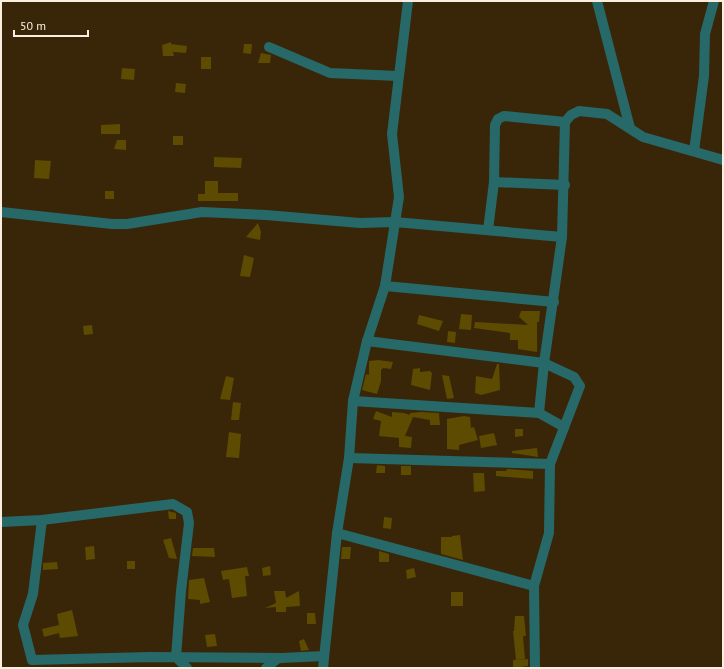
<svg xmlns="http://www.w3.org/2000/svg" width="724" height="669" font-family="'PT Sans',sans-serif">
	<rect width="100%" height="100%" fill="#392609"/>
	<g fill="#5c4b00">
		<path d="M171 42V44L187 46 186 53 173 52 174 56H163L162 45Z"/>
		<path d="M244 44H252L251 54 243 53Z"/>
		<path d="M261 53 271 55 270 63H258Z"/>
		<rect x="201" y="57" width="10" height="12"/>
		<path d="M122 68 135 69 134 80 121 79Z"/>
		<path d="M176 83 186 84 185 93 175 92Z"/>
		<path d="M120 124V134H101V125Z"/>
		<rect x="173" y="136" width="10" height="9"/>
		<path d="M117 140H126V150L114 149Z"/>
		<path d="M214 157 242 158 241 168 214 167Z"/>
		<path d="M35 160 51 161 49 179 34 178Z"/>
		<path d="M205 181H218V193H238V201H198V194H205Z"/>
		<rect x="105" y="191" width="9" height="8"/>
		<path d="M258 223 261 232 260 240 246 237Z"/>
		<path d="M244 255 254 258 250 277 240 276Z"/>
		<path d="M521 311H540L539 322H537V352L518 349V340H510V333L474 328 475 322 528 325 519 317Z"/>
		<path d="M461 314 472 315 471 330 459 329Z"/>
		<path d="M419 315 443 321 439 331 417 324Z"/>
		<path d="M92 325 93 334 84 335 83 326Z"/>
		<path d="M448 331 456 332 455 343 447 342Z"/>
		<path d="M378 360 393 362 391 369 383 368 381 370V381L377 394 362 390 366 374 369 375V361Z"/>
		<path d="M497 364H499L500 390 481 395 475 393 476 376 492 379Z"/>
		<path d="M420 368V372L430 371 432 373 430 390 411 385 413 369Z"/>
		<path d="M442 375 449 376 454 398 447 399Z"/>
		<path d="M226 376 234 378 230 400 220 399Z"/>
		<path d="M233 402 241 403 239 420H231Z"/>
		<path d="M376 411 392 417V412L404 413 410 415V413L421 412 439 413 440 425H430V420L413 417 405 436 412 437 411 448 399 447V438L379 436 381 421 373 419Z"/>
		<path d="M464 416 470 417 471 428 474 427 478 440 459 445V450L447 449V419Z"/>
		<path d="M515 429H523V436L515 437Z"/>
		<path d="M229 432 241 434 239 458 226 457Z"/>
		<path d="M494 433 497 445 481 448 479 436Z"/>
		<path d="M537 448 538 457 512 453V451Z"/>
		<path d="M377 465 385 466V473H376Z"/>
		<rect x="401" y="466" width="10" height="9"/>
		<path d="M507 469 533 471V479L496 476V471H506Z"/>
		<path d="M473 473H484L485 491 474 492Z"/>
		<path d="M168 511 176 513V519H169Z"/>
		<path d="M384 517 392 518 391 529 383 528Z"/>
		<path d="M460 535 463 560 441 554V537H452V536Z"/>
		<path d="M171 538 177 559 169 558 163 540Z"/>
		<path d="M94 546 95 559 86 560 85 547Z"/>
		<path d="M342 547H351L350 559H341Z"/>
		<path d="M193 548H214L215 557 192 556Z"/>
		<path d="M379 551 389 554V562H379Z"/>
		<rect x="127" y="561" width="8" height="8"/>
		<path d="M57 562 58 569 43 570V563Z"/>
		<path d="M270 566 271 575 263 576 262 568Z"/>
		<path d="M247 567 249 576H245L247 596 232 598 229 579 223 580 221 571Z"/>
		<path d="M414 568 416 577 407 579 406 570Z"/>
		<path d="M204 578 210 602 200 604V600L188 599 189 580Z"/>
		<path d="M274 591H285L286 598 299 591 300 606 286 607V612H276V607L265 608 276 603Z"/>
		<rect x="451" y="592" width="12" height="14"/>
		<path d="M72 610 78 636 60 638 59 633 44 637 42 629 59 625 57 614Z"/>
		<path d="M307 613H315L316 624H307Z"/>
		<path d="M515 616H524L526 636H523L525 659 516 660 513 631H514Z"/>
		<path d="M215 634 217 646 207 647 205 635Z"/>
		<path d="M304 639 309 650 301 651 299 641Z"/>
		<path d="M528 659V666L513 668V660Z"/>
	</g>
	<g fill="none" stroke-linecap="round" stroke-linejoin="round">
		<g stroke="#266968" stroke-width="10">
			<path d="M597 1 630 128"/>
			<path d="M269 47 330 73 398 76"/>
			<path d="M694 151 704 76 705 34 714 1"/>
			<path d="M494 182 565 185"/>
			<path d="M1 212 112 224H127L202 212 266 215 360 223 395 222 562 237"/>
			<path d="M488 230 494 182 495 125 498 119 504 116 565 122 571 115 579 111 607 114 643 137 723 160"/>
			<path d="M385 286 554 302"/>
			<path d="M367 341 544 363 574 377 580 386 550 464 549 533 534 586 535 668"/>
			<path d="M353 401 539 413 564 427"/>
			<path d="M539 413 544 363 562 237 565 122"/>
			<path d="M349 458 550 464"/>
			<path d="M42 520 33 594 23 625 32 660 150 657 281 658"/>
			<path d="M1 522 42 520 173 504 187 512 189 523 181 591 176 657 187 668"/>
			<path d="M337 533 534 586"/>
			<path d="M266 668 277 659 281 658 324 656"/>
			<path d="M323 668 337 533 349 458 353 401 367 341 385 286 399 197 392 134 408 1"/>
		</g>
	</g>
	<rect width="724" height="669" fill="none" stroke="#fbeede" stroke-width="4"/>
	<path d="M14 30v6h74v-6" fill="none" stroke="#fbeede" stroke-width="2"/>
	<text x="20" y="30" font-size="12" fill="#fbeede" stroke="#392609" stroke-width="3" paint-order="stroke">50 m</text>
</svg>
